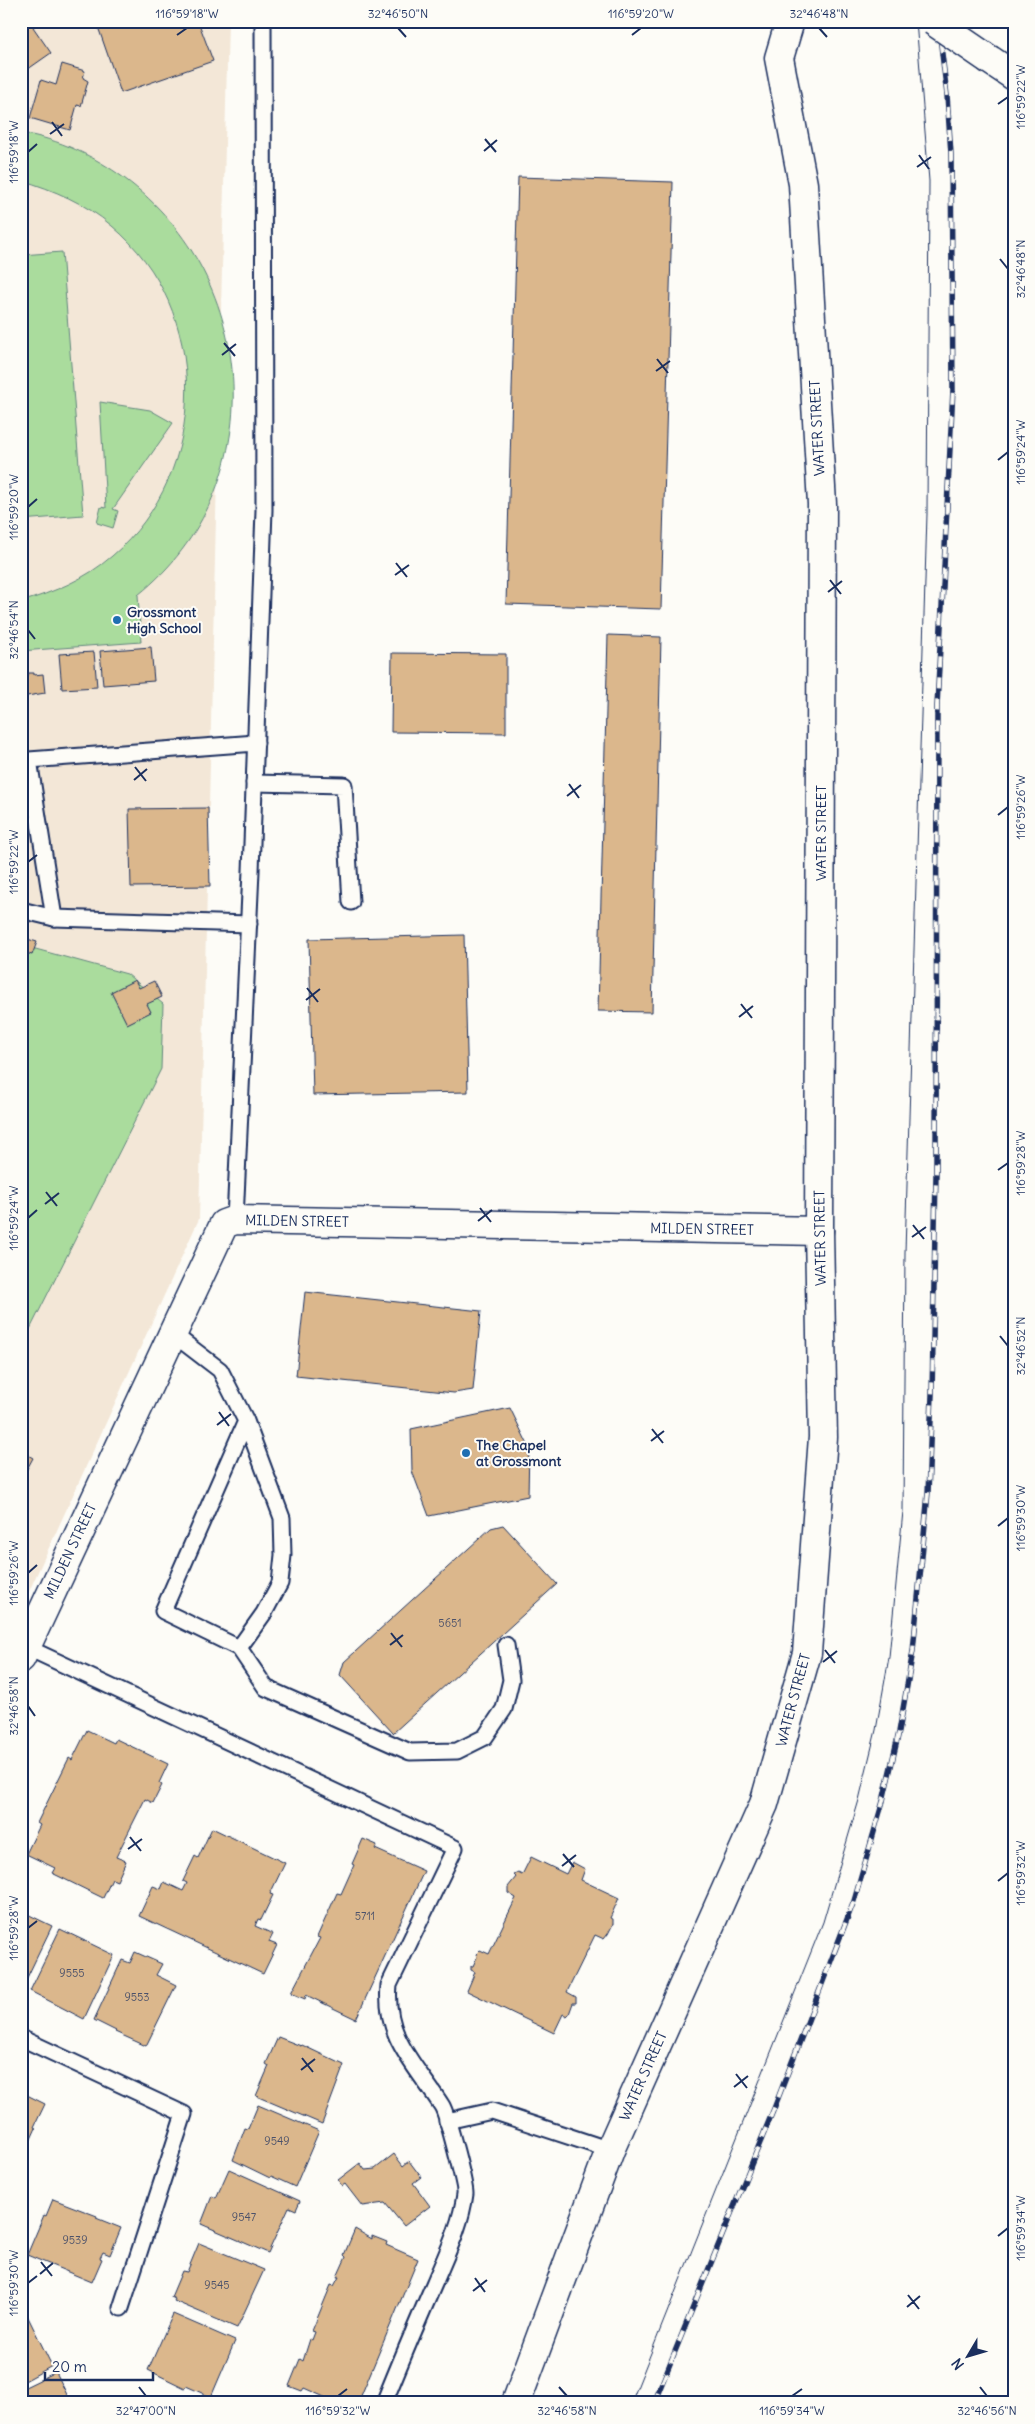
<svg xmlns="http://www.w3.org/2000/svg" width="1035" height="2424" font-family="Delius,sans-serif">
	<rect width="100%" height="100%" fill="#fdfcf7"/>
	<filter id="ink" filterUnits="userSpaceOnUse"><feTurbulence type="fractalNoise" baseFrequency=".02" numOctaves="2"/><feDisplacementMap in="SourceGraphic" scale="10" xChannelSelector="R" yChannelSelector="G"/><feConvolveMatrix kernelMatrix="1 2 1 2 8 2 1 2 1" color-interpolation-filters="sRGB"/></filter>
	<g filter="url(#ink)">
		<path fill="#f3e7d7" d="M21 21H228L199 1219 21 1609Z"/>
		<g fill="#aadc9d" stroke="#62867e">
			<path d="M21 133C59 139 94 156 124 178 261 279 273 487 138 595L141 642 21 651V602C54 592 86 579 112 556 211 472 212 309 112 226 85 203 54 190 21 180Z"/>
			<path d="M62 252 83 515 21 520V255Z"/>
			<path d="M100 402 150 410 173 423 113 509 118 511 113 528 97 523 101 507 106 508Z"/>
			<path d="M21 945 127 974 163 1004 161 1069 21 1347Z"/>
		</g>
		<g fill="#dbb78c" stroke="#1b2f5e">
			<path d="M21 21H42L33 27 51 53 21 74Z"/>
			<path d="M96 21H198L213 61 121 93Z"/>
			<path d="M62 64 85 71 83 78 88 81 81 106 77 105 70 130 30 118 41 80 56 85Z"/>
			<path d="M518 177 673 182 661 609 506 604Z"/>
			<path d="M608 635 661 637 652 1012 598 1011Z"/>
			<path d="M151 647 154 681 103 685 100 651Z"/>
			<path d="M94 652 97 687 62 689 59 654Z"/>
			<path d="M392 653 506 654V733L391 732Z"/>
			<path d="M28 673H34V675L43 674 45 693 21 697V677L28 676Z"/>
			<path d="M208 808 210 886 131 887 129 809Z"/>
			<path d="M464 935 468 1092 313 1095 309 939Z"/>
			<path d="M21 937 37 942 32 955 21 951Z"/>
			<path d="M135 980 139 988 154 981 162 997 147 1004 151 1012 127 1024 111 992Z"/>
			<path d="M305 1292 481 1311 473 1390 454 1393 296 1376Z"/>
			<path d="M510 1408 529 1447 528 1496 429 1516 412 1471 411 1429Z"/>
			<path d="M21 1451 33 1458 21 1480Z"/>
			<path d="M503 1525 557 1584 393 1733 340 1675 344 1662 491 1528Z"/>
			<path d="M87 1730 114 1743 116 1739 168 1764 159 1783 162 1785 153 1803 145 1799 116 1857 126 1861 117 1881 112 1879 103 1898 52 1873 55 1868 26 1854 40 1825 37 1823 69 1758 72 1760Z"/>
			<path d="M212 1828 285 1863 270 1894 273 1895 261 1920 258 1919 255 1926 273 1934 269 1942 277 1945 263 1974 139 1916 153 1886 161 1889 164 1882 183 1891 187 1883 183 1881 195 1856 198 1858Z"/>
			<path d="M363 1839 377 1845 375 1849 424 1871 356 2019 306 1995 305 1999 291 1993 320 1938 317 1937 337 1893 341 1894 354 1865 352 1864Z"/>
			<path d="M531 1857 566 1874 572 1862 585 1869 581 1880 619 1898 610 1918 613 1919V1924L608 1934 604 1939 595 1935 567 1992 576 1997V2003H573L569 2014 567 2016 563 2014 554 2033 467 1991 475 1972 471 1970V1966H473L477 1957 476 1954 480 1950 489 1954 516 1898 508 1893V1887L516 1877 514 1875 518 1873 522 1875Z"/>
			<path d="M21 1911 52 1926 22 1988H21Z"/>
			<path d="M60 1929 114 1955 84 2019 30 1991Z"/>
			<path d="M135 1952 162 1964 156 1975 176 1985 146 2046 115 2032 116 2031 94 2020 122 1960 130 1963Z"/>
			<path d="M278 2037 301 2046 302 2045 344 2065 322 2124 256 2096 269 2066 266 2064Z"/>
			<path d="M21 2092 45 2104 34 2127 36 2128 26 2150 24 2149 21 2154Z"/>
			<path d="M258 2105 319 2131 295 2187 271 2176 270 2178 233 2160 245 2128 248 2129Z"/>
			<path d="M394 2154 403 2166 409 2161 421 2177 413 2183 430 2206 404 2226 385 2203 362 2206 345 2184 342 2186 338 2180 360 2163 365 2170 375 2169Z"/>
			<path d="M229 2169 300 2201 296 2210 289 2207 268 2253 201 2224 212 2196 216 2198Z"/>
			<path d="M53 2199 97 2216 96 2218 121 2228 110 2255 103 2252 100 2258 102 2259 92 2282 27 2255 44 2215 46 2216Z"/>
			<path d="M355 2229 372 2239V2236L387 2242 386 2245 418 2259 358 2403H338L304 2388 302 2391 289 2386 300 2359 303 2361 310 2339 312 2340 315 2332 312 2331 331 2285 334 2286 339 2277H337L346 2257 344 2255Z"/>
			<path d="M199 2243 264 2270 237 2328 174 2301 175 2299 171 2297 182 2271 187 2272Z"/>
			<path d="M25 2311 52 2366 21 2383V2313Z"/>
			<path d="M173 2314 235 2341 211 2397 186 2386 185 2388 148 2370Z"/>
			<path d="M56 2372 71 2403H21V2389Z"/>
		</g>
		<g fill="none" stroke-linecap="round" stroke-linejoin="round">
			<defs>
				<g id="service">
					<path d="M254 783 344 785 351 902"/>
					<path d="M21 910 54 918 249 924"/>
					<path d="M54 918 29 760 256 743"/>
					<path d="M235 1220 251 871 264 510 263 21"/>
					<path d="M173 1334 220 1370 246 1421 282 1518 283 1555 280 1583 264 1613 239 1648 163 1611 246 1421"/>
					<path d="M26 1647 455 1848 389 1985C384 2038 416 2065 442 2106 447 2114 466 2187 465 2194 461 2226 446 2255 434 2284 417 2323 400 2363 384 2403"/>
					<path d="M239 1648 266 1688 410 1752 457 1751 485 1737 504 1709 511 1680 506 1645"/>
					<path d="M21 2038 184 2114 121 2308"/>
					<path d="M447 2121 492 2111 610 2150"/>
				</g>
				<path id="minor" d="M21 1658 224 1224 235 1220 819 1231"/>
				<path id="tertiary" d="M516 2403 610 2150 764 1804 807 1653 823 1437 819 1231 822 504 803 184 779 58 790 21"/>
				<path id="secondary" d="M990 60 1014 76"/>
			</defs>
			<use href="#service" stroke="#1b2f5e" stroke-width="19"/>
			<use href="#minor" stroke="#1b2f5e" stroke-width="31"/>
			<use href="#tertiary" stroke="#1b2f5e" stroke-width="31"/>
			<use href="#secondary" stroke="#1b2f5e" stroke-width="31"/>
			<use href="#service" stroke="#fdfcf7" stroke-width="15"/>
			<use href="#minor" stroke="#fdfcf7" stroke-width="28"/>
			<use href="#tertiary" stroke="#fdfcf7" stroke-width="28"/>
			<use href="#secondary" stroke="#fdfcf7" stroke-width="28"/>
			<path stroke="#1b2f5e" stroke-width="1" d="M631 2403 823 1922 859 1800 876 1730 889 1657 903 1511 905 1252 927 514 929 181 916 21"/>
			<defs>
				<path id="rail" d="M654 2403 775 2106 854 1901 883 1801 899 1732 913 1651 928 1493 932 1395 936 1174 937 706 953 389 951 154 947 95 938 21"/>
			</defs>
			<use href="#rail" stroke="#1b2f5e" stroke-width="5.5"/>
			<use href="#rail" stroke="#fdfcf7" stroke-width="4" stroke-dasharray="11" stroke-linecap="butt"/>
			<defs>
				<path id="secondary-bridge" d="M933 21 990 60"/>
			</defs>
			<use href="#secondary-bridge" stroke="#1b2f5e" stroke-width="31" stroke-linecap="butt"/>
			<use href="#secondary-bridge" stroke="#fdfcf7" stroke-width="28"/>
		</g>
	</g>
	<path fill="none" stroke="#1b2f5e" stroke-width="2" d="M398 28 406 37M819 28 827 37M177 35 187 28M632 35 641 28M998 104 1008 97M52 122 62 136M50 134 64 124M485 139 496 152M484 151 497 140M28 152 37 144M919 155 929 169M917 167 931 157M1000 259 1008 269M224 343 235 356M222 355 236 344M657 359 668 373M656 371 670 361M998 460 1008 452M28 507 37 499M396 563 407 577M395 575 409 565M830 580 841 594M828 592 842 581M28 630 35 639M135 767 146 781M134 780 147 769M569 784 579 798M567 796 581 785M998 815 1008 807M28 862 37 855M307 988 318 1002M306 1000 320 989M741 1004 752 1018M739 1017 753 1006M998 1170 1008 1163M46 1192 57 1206M45 1204 59 1193M480 1208 491 1222M28 1218 37 1210M478 1221 492 1210M913 1225 924 1239M912 1237 926 1227M1000 1336 1008 1346M219 1412 229 1426M217 1425 231 1414M652 1429 663 1443M651 1441 664 1431M998 1526 1008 1518M28 1573 37 1565M391 1633 402 1647M390 1645 403 1635M825 1650 835 1663M823 1662 837 1651M28 1706 35 1716M130 1837 141 1851M128 1849 142 1839M563 1854 574 1867M562 1866 576 1855M998 1881 1008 1873M28 1928 37 1921M302 2058 313 2072M301 2070 315 2059M736 2074 747 2088M734 2087 748 2076M998 2236 1008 2228M41 2262 52 2276M40 2274 53 2263M475 2278 485 2292M28 2283 37 2276M473 2291 487 2280M908 2295 919 2309M907 2307 920 2296M139 2387 146 2396M559 2387 567 2396M980 2387 987 2396M338 2396 347 2389M792 2396 802 2389"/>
	<g fill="#1f6fb2" stroke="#fdfcf7" stroke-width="2">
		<circle cx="117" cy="620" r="5"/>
		<circle cx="466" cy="1453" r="5"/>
	</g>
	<g text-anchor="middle" stroke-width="4" stroke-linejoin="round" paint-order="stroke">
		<g font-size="11" fill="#4b516a">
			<text x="450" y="1627">5651</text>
			<text x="365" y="1920">5711</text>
			<text x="72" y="1977">9555</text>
			<text x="137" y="2001">9553</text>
			<text x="277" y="2145">9549</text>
			<text x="244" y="2221">9547</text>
			<text x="75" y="2244">9539</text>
			<text x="217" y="2289">9545</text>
		</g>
		<g font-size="14" fill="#1b2f5e" stroke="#fdfcf7">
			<text transform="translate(817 428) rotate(-93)" y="5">WATER STREET</text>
			<text transform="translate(821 833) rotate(-90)" y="5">WATER STREET</text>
			<text transform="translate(297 1221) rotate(1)" y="5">MILDEN STREET</text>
			<text transform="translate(702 1229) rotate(1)" y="5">MILDEN STREET</text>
			<text transform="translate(820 1238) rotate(-91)" y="5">WATER STREET</text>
			<text transform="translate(70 1551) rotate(-65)" y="5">MILDEN STREET</text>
			<text transform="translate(793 1700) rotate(-75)" y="5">WATER STREET</text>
			<text transform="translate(643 2076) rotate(-66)" y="5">WATER STREET</text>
		</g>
		<g font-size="14" font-weight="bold" fill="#1b2f5e" stroke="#fdfcf7" text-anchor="start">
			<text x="127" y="617">Grossmont<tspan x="127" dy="16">High School</tspan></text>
			<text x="476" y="1450">The Chapel<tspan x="476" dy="16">at Grossmont</tspan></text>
		</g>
	</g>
	<rect width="1035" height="2424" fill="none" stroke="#fdfcf7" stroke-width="55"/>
	<g transform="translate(968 2356) rotate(232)" stroke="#fdfcf7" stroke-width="4" paint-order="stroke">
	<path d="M0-4L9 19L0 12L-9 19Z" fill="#1b2f5e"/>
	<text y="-8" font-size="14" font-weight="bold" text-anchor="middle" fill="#1b2f5e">N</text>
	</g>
	<path d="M45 2372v8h108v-8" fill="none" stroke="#1b2f5e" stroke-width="2.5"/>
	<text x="52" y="2372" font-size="15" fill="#1b2f5e" stroke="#fdfcf7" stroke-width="4" paint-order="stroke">20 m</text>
	<rect x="28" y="28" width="980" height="2368" fill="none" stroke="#1b2f5e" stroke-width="2"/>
	<g font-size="12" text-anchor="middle" fill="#1b2f5e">
		<text x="187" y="18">116°59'18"W</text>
		<text x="398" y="18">32°46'50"N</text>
		<text x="641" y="18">116°59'20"W</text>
		<text x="819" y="18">32°46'48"N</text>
		<text transform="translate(1021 97) rotate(-90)" y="4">116°59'22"W</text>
		<text transform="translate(14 152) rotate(-90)" y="4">116°59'18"W</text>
		<text transform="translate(1021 269) rotate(-90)" y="4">32°46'48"N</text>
		<text transform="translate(1021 452) rotate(-90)" y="4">116°59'24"W</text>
		<text transform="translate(14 507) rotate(-90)" y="4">116°59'20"W</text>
		<text transform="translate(14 630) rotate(-90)" y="4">32°46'54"N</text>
		<text transform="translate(1021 807) rotate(-90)" y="4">116°59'26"W</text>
		<text transform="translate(14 862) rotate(-90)" y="4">116°59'22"W</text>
		<text transform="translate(1021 1163) rotate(-90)" y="4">116°59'28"W</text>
		<text transform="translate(14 1218) rotate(-90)" y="4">116°59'24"W</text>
		<text transform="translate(1021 1346) rotate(-90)" y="4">32°46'52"N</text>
		<text transform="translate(1021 1518) rotate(-90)" y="4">116°59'30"W</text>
		<text transform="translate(14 1573) rotate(-90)" y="4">116°59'26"W</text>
		<text transform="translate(14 1706) rotate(-90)" y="4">32°46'58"N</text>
		<text transform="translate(1021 1873) rotate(-90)" y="4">116°59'32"W</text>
		<text transform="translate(14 1928) rotate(-90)" y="4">116°59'28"W</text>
		<text transform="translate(1021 2228) rotate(-90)" y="4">116°59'34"W</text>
		<text transform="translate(14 2283) rotate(-90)" y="4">116°59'30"W</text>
		<text x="146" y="2415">32°47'00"N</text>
		<text x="338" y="2415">116°59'32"W</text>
		<text x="567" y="2415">32°46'58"N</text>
		<text x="792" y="2415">116°59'34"W</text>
		<text x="987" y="2415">32°46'56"N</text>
	</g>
</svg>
